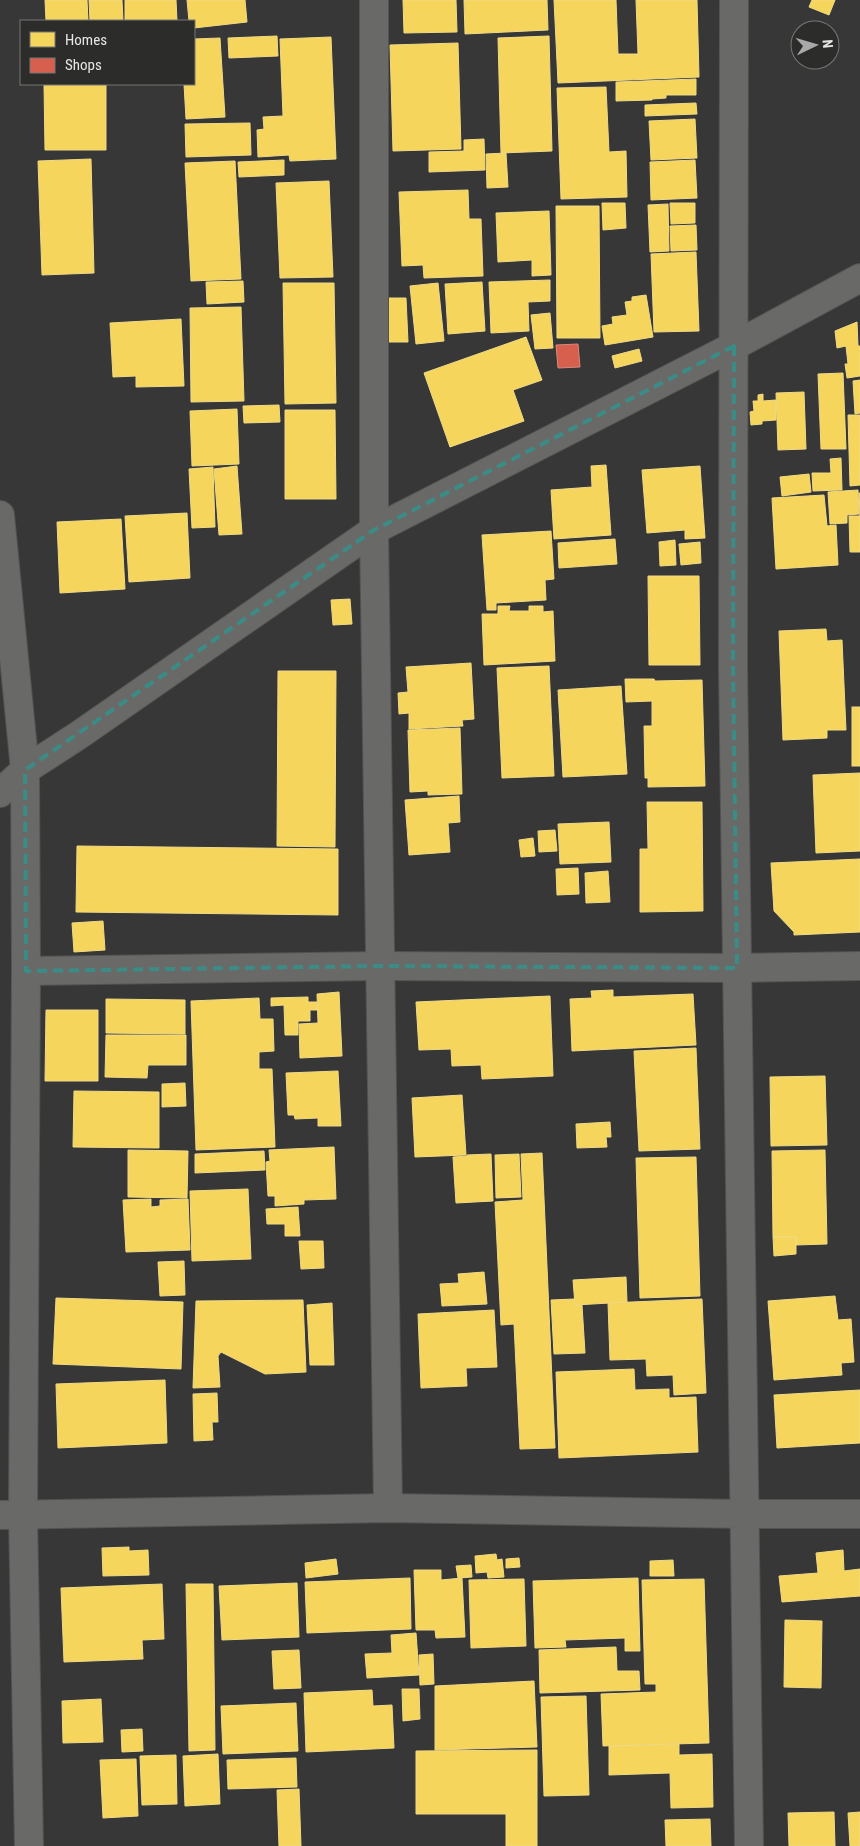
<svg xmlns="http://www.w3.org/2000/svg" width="860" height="1846" font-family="'Roboto Condensed',sans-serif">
	<rect width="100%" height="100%" fill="#363736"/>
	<g fill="#f6d55c" stroke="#f1da85">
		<path d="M45 0H87L88 21H46Z"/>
		<path d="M89 0H122L123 21H90Z"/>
		<path d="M125 0H176L177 21H125Z"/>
		<path d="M187 0H245L247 22 194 28V21H189Z"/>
		<path d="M403 0H456L457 32 404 33Z"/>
		<path d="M464 0H547L548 30 465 34Z"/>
		<path d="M554 0H616L618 54H638L636 0H697L699 77 558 83Z"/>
		<path d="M812 0H835L829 15 809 7Z"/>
		<path d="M277 36 278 56 229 58 228 38Z"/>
		<path d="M549 36 552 151 501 153 498 38Z"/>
		<path d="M331 37 336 159 290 161 289 155 258 157 257 130 264 129 263 117 283 116 280 39Z"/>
		<path d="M220 38 225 117 186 119 184 84H194V39Z"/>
		<path d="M458 43 461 149 393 151 390 45Z"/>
		<path d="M696 79V95H666V98L652 99V100L616 101V82Z"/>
		<path d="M44 84H106V150H45Z"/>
		<path d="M606 87 609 152 626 151 627 197 561 199 557 88Z"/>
		<path d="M696 103 697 114 645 116V105Z"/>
		<path d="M695 119 697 158 651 160 649 121Z"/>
		<path d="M250 123 251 155 186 157 185 124Z"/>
		<path d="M484 139 485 170 429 172V152L464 151V140Z"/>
		<path d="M506 153 508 187 487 188 486 154Z"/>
		<path d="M91 159 94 273 42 275 38 161Z"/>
		<path d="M284 160V175L239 177 238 162Z"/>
		<path d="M695 160 697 198 651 200 650 162Z"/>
		<path d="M235 161 241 279 191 281 185 163Z"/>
		<path d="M329 181 333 277 280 278 276 183Z"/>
		<path d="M468 190 469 219H481L483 276 424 278 423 265 402 266 399 192Z"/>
		<path d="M602 203H625L626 228 603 230Z"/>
		<path d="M670 203H695V223L671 224Z"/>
		<path d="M668 204 669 251 650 252 648 205Z"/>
		<path d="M556 206H599L600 338H557Z"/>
		<path d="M549 211 551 275 532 276V260L498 262 496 213Z"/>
		<path d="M696 225 697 250 671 251 670 226Z"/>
		<path d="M696 252 699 331 654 332 651 254Z"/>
		<path d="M550 280V301L528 302 529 331 491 333 489 282Z"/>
		<path d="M243 281 244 302 207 304 206 282Z"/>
		<path d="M482 282 485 331 448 334 445 284Z"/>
		<path d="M283 283H334L336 403 285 404Z"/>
		<path d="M438 283 444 341 416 344 410 286Z"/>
		<path d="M646 295 653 337 605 345 602 326 613 324 612 317 627 315 625 302 632 301V297Z"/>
		<path d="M387 298H406L408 342H388Z"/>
		<path d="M241 307 244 401 191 402 190 308Z"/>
		<path d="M550 313 553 348 535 349 531 315Z"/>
		<path d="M181 319 184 386 136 387V376L113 377 110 323Z"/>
		<path d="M857 322 858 346H860V376L847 378 845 364H848L846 346 837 348 835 331Z"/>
		<path d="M526 337 542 380 513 390 524 421 450 447 424 373Z"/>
		<path d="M639 349 642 361 615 368 612 356Z"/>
		<path d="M843 373 846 449H821L818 374Z"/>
		<path d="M860 380V413L855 414 853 381Z"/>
		<path d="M804 392 806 449 778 450 776 393Z"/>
		<path d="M763 394V401L776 400V420L762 421V424L751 425 750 412 754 411 753 401H758V395Z"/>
		<path d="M279 405 280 422 244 423 243 406Z"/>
		<path d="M237 409 239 464 192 466 190 411Z"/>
		<path d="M285 410H335L336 499H285Z"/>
		<path d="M848 415H860V485L850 486Z"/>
		<path d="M841 458 842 490 813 491 812 473H831L830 459Z"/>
		<path d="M606 465 611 535 554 539 551 490 592 487 591 466Z"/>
		<path d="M237 466 242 534 219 535 214 469Z"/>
		<path d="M700 466 705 538 685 539V530L647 533 642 470Z"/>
		<path d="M213 467 215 527 192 528 189 469Z"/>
		<path d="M809 474 811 492 782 496 780 477Z"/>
		<path d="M858 490 859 514 847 515V523L830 524 828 492Z"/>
		<path d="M859 493H860V552H850L849 516H860Z"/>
		<path d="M824 495 827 526 836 525 838 565 776 569 772 498Z"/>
		<path d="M187 513 190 578 129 582 125 516Z"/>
		<path d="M121 519 125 589 60 593 57 522Z"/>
		<path d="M551 531 554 579 545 580 546 600 496 603V610H487L482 535Z"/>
		<path d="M615 539 617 564 559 568 558 543Z"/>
		<path d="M675 540 676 565 660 566 659 542Z"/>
		<path d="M700 542 701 563 681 565 679 544Z"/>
		<path d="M648 576H699L700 665H649Z"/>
		<path d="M350 599 352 624 333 625 331 600Z"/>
		<path d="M498 606H510L509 611H529V606H543V612L553 611 555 661 484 665 482 614H498Z"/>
		<path d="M826 629 827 641 842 640 846 730H827V738L783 740 779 631Z"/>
		<path d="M471 663 474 719 462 720 463 726 409 729V713L399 714 398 693 408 692 406 667Z"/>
		<path d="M549 666 554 776 502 778 497 668Z"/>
		<path d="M278 671H336L335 847 277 846Z"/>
		<path d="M625 679H654L655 681 702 680 705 786 648 787V778H645L644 726H652V701L626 702Z"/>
		<path d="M621 686 627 774 563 777 558 690Z"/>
		<rect x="852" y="707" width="8" height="59"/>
		<path d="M460 728 462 794 428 795V791L410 792 408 730Z"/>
		<path d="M860 773V851L816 853 813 775Z"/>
		<path d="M459 796 460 822 448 823 450 852 409 855 405 800Z"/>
		<path d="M647 802H702L703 911 640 912V849H648Z"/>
		<path d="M609 822 611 862 560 864 558 824Z"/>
		<path d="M555 830 557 851 539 852 538 831Z"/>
		<path d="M533 838 535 856 521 857 519 840Z"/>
		<path d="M77 846 338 849V915L76 912Z"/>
		<path d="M860 859V932L794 935V932L774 911 771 863Z"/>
		<path d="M578 868 579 894 557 895 556 869Z"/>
		<path d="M608 871 610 902 586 903 585 873Z"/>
		<path d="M103 921 105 950 74 952 72 923Z"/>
		<path d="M613 990V997L693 994 696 1045 572 1051 570 999 592 998 591 991Z"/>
		<path d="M339 992 342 1056 300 1058 299 1024 318 1023 317 994Z"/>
		<path d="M550 996 553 1076 482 1079 481 1065 452 1066 451 1049 419 1050 416 1002Z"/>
		<path d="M308 997V1002H317V1010H310V1021H298V1035H285L284 1005 271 1006V998Z"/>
		<path d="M259 998 260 1019H273L274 1051 259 1052V1069H272L275 1147 196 1150 191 1001Z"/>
		<path d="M106 999 185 1000V1034L106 1033Z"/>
		<path d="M46 1010H98V1081H45Z"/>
		<path d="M106 1035H186V1065H148L147 1078 105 1077Z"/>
		<path d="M696 1048 700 1149 639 1151 634 1051Z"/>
		<path d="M338 1071 341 1126H318V1118L295 1119 294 1115H288L286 1073Z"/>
		<path d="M825 1076 827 1145 771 1146 770 1077Z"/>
		<path d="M185 1083 186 1106 162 1107V1084Z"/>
		<path d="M74 1091 159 1092V1148L73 1147Z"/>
		<path d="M462 1095 466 1155 415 1157 412 1098Z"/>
		<path d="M610 1122 611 1137H606L607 1147 577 1148 576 1124Z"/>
		<path d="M334 1147 336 1199 304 1200V1204L275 1206V1196H268L266 1162 270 1161 269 1150Z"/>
		<path d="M128 1150 188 1151 187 1198 128 1197Z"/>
		<path d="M825 1150 827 1244 796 1245V1237H773L772 1151Z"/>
		<path d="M264 1151 265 1170 195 1173V1154Z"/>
		<path d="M542 1153 555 1448 520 1449 514 1324 501 1325 495 1202 523 1200 521 1154Z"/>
		<path d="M491 1154 493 1201 456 1203 453 1157 467 1156V1155Z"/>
		<path d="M519 1154 521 1197 496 1198 495 1155Z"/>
		<path d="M696 1157 700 1296 640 1298 636 1158Z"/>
		<path d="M248 1189 251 1259 192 1261 190 1191Z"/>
		<path d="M151 1199V1207L160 1206V1200L188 1199 190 1250 126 1252 123 1200Z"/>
		<path d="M298 1207 300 1236H285V1224H267L266 1209Z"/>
		<path d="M773 1237H796V1254L774 1256Z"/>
		<path d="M299 1241H323L324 1268 301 1269Z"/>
		<path d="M184 1261 185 1295 160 1296 158 1262Z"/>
		<path d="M484 1272 487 1304 442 1306 440 1284 459 1283 458 1274Z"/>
		<path d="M626 1277 627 1302 575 1305 573 1280Z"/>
		<path d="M835 1296 838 1320 851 1319 854 1362 841 1363 842 1375 774 1380 768 1301Z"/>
		<path d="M56 1298 183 1302 181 1369 53 1364Z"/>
		<path d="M574 1299 575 1305H582L585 1353 554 1354 551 1300Z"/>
		<path d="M702 1299 706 1393 674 1395 673 1375 647 1376 646 1359 610 1360 608 1303Z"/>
		<path d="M303 1300 306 1372 265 1374 221 1352 218 1356 220 1387 193 1388 196 1301Z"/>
		<path d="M332 1303 334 1365H310L307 1305Z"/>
		<path d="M494 1310 497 1367 466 1368 467 1386 421 1388 418 1314Z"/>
		<path d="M634 1369 635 1390 669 1389V1398L696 1397 698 1452 559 1458 556 1372Z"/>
		<path d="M165 1380 167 1443 58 1448 56 1384Z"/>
		<path d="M860 1390V1443L777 1448 774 1395Z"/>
		<path d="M217 1393 218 1422H212L213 1440 194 1441 193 1394Z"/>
		<path d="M129 1547V1551L148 1550 149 1575 103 1576 102 1548Z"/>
		<path d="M843 1550 844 1571 860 1569V1596L782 1602 779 1576 818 1573 816 1553Z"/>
		<path d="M496 1554 497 1560 502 1559 504 1577 488 1578 487 1572 476 1573 475 1556Z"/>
		<path d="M519 1558 520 1567 506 1568V1559Z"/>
		<path d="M336 1559 338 1574 306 1578 305 1563Z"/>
		<path d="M673 1560 674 1576H650V1561Z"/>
		<path d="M471 1565 472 1577 458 1578 456 1566Z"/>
		<path d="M414 1570H441V1580L462 1578 465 1637 436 1638 435 1630H416Z"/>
		<path d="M410 1578 411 1629 307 1633 305 1582Z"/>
		<path d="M638 1578 640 1651H625V1638L565 1640 566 1647 535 1648 533 1581Z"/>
		<path d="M524 1579 526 1646 471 1648 469 1580Z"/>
		<path d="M704 1579 709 1743 603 1746 601 1694 656 1692V1684H645L642 1580Z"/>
		<path d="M297 1583 299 1637 222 1640 219 1586Z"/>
		<path d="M162 1584 164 1639 142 1640 143 1659 64 1662 61 1588Z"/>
		<path d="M186 1584H213L215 1750 189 1751Z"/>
		<path d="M785 1620 822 1621 821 1688 784 1687Z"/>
		<path d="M416 1633 419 1675 367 1678 365 1654 392 1653 391 1635Z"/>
		<path d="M616 1647 617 1671H639L640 1690 540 1693 539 1650Z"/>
		<path d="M299 1650 301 1688 274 1689 272 1651Z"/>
		<path d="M433 1654 434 1684 420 1685 419 1655Z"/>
		<path d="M534 1681 537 1747 435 1750V1686Z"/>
		<path d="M402 1689H419L420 1719 403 1721Z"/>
		<path d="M372 1690 373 1706 392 1705 394 1748 306 1752 304 1693Z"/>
		<path d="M586 1696 589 1795 544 1796 541 1697Z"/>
		<path d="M101 1699 103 1742 63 1743 62 1701Z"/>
		<path d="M296 1703 298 1751 223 1754 221 1706Z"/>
		<path d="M142 1729 143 1751 122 1752 121 1730Z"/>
		<path d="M679 1744V1755L712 1754 713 1807 671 1808 670 1773 609 1775V1746Z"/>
		<path d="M537 1750V1846H506V1814H416V1751Z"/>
		<path d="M218 1754 220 1804 185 1806 183 1756Z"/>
		<path d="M176 1755 177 1804 142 1805 140 1756Z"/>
		<path d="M296 1758 297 1787 228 1789 227 1760Z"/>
		<path d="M136 1759 138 1816 103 1818 100 1760Z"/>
		<path d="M299 1789 301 1846H279L277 1790Z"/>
		<path d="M834 1812 835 1846H789L788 1813Z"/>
		<path d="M860 1812V1846H850L848 1813Z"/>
		<path d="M710 1819 711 1846H666L665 1820Z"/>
	</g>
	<path fill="#d6604d" stroke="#db887b" d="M578 344 580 367 558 368 556 345Z"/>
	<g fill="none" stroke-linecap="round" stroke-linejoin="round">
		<defs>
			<g id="minor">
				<path d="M374 0V530L388 1508"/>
				<path d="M734 0 733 666 749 1846"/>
				<path d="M0 515 25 770 26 971 23 1515 29 1846"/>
				<path d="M0 793 25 770 79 735 374 530 734 346 860 278"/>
				<path d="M26 971 381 966 737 968 860 966"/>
				<path d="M0 1515 388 1508 743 1514H860"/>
			</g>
		</defs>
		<use href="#minor" stroke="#535352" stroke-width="30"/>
		<use href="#minor" stroke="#696a68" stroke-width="28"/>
	</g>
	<path fill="none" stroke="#3a8d86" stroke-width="4" stroke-dasharray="10 6" stroke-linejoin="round" d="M734 346 733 666 737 968 381 966 26 971 25 770 374 530Z"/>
	<rect x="20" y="20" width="175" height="65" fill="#2c2d2a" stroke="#767775"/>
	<rect x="30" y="32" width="25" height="15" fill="#f6d55c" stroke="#767775"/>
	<text x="65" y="45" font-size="15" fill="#e6e7e5">Homes</text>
	<rect x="30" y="58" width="25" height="15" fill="#d6604d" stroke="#767775"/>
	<text x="65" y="70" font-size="15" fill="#e6e7e5">Shops</text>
	<g transform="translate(815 45) rotate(85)"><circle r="24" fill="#2c2d2a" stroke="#767775"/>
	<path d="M0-4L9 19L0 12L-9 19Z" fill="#a8a9a8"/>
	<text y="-8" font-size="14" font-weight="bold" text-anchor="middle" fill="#e6e7e5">N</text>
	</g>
</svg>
